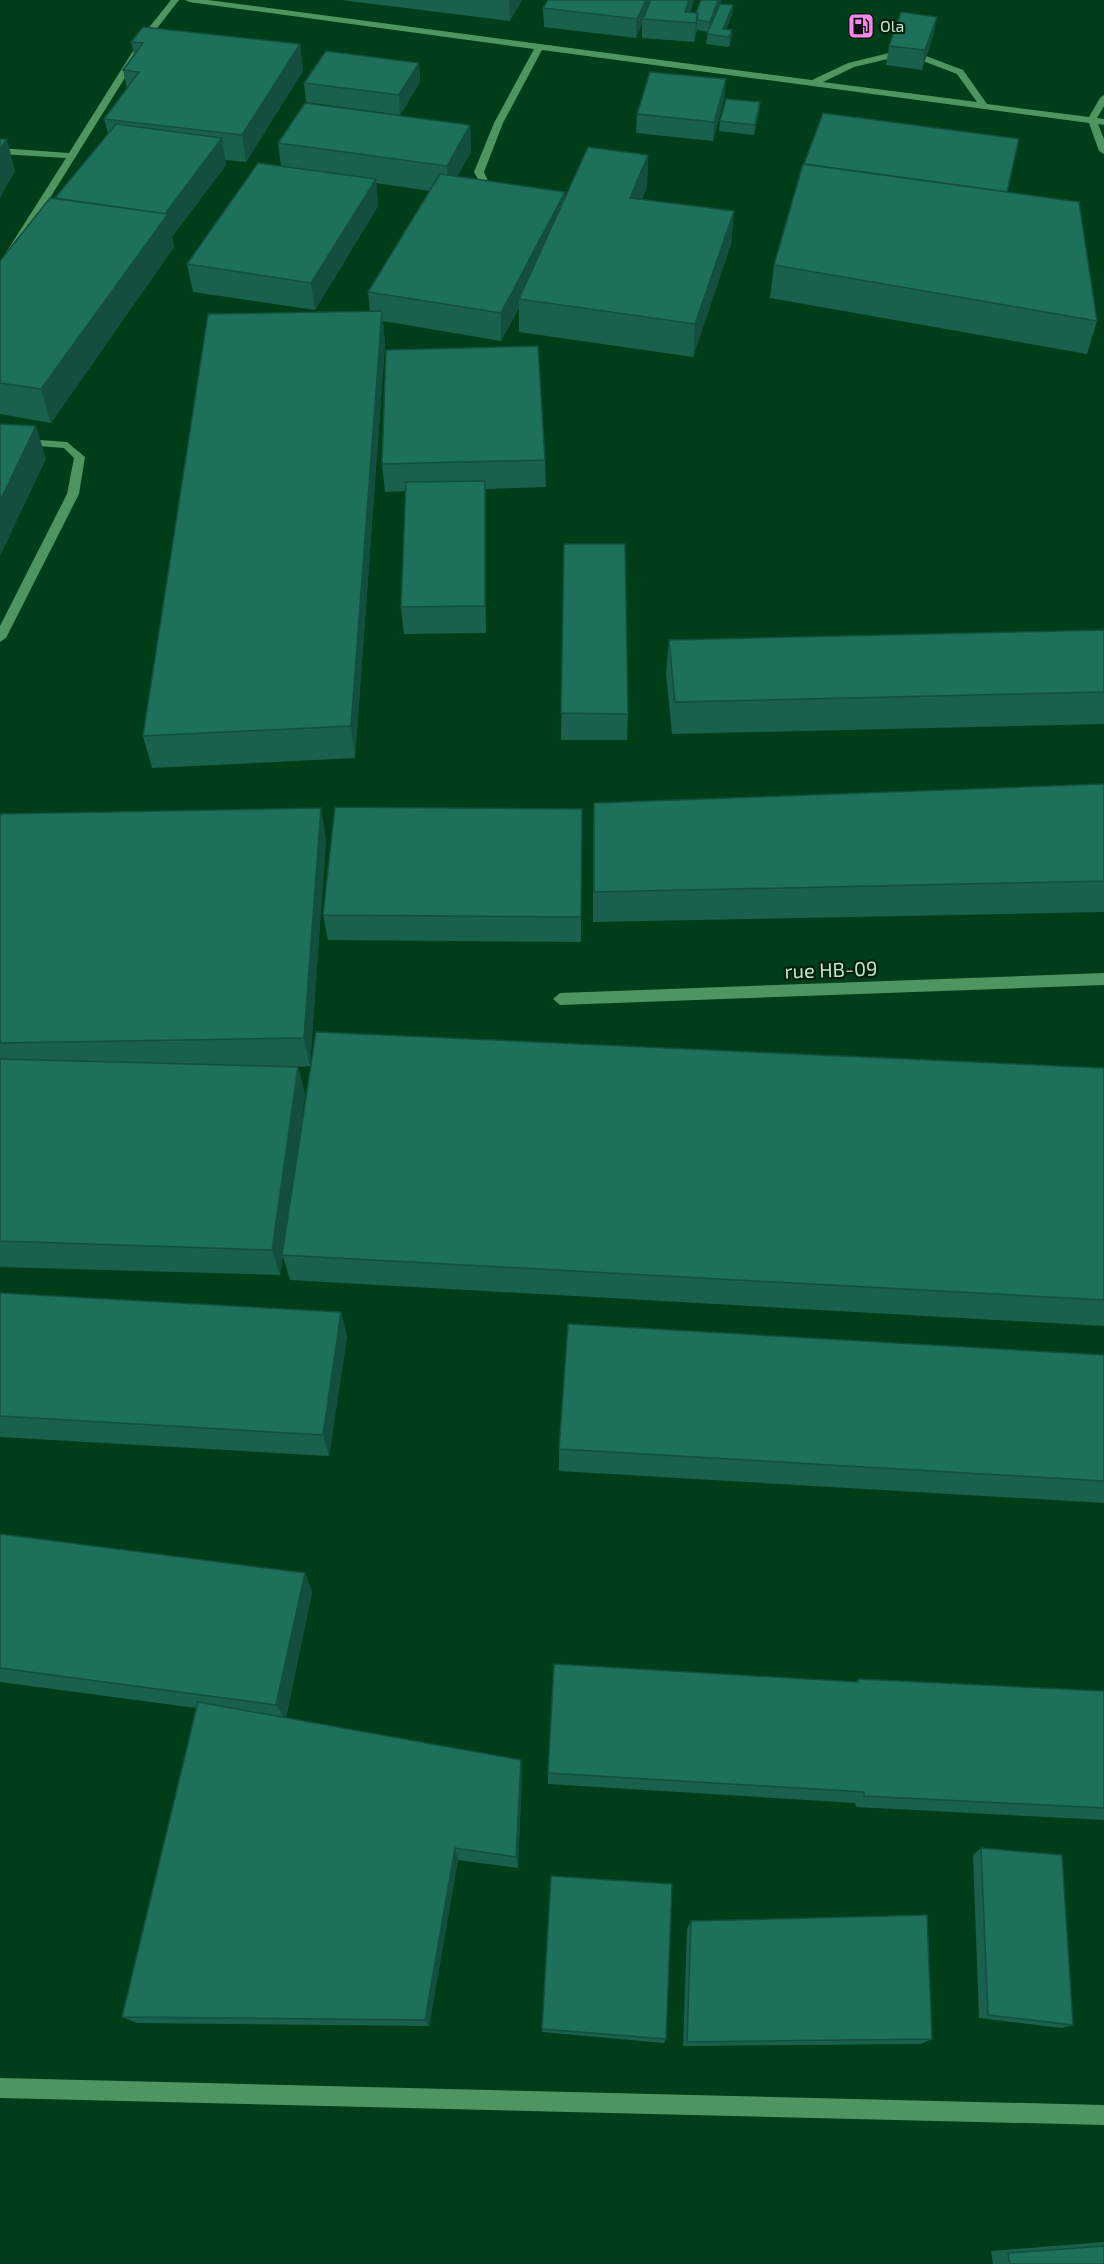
<svg xmlns="http://www.w3.org/2000/svg" width="1104" height="2264" font-family="'Exo 2',sans-serif">
	<rect width="100%" height="100%" fill="#003d19"/>
	<g fill="none" stroke-linecap="round" stroke-linejoin="round">
		<g fill="#4e9561" fill-rule="evenodd">
			<path d="M171 0H179L151 36 5 270 0 273V262L66 158 0 154V148L69 153 143 35Z"/>
			<path d="M185 0H208L812 80 848 63 889 53 893 56 892 58 854 67 823 82 977 102 957 74 923 61 922 59 926 56 963 70 987 104 1089 117 1100 98 1104 95V106L1097 118 1104 119V125L1098 124 1104 139V154L1099 151 1089 123 542 50 503 123 484 172 488 181 503 187V191L481 185 474 172 494 123 534 49 189 2Z"/>
			<path d="M0 437 67 442 85 457 79 494 6 638 0 642V626L67 494 74 458 64 448 0 443Z"/>
			<path d="M1104 973V985L560 1005 553 999 560 993Z"/>
			<path d="M0 2078 1104 2105V2125L0 2098Z"/>
		</g>
	</g>
	<g fill="#19604d">
		<path d="M341 0H522L510 21Z"/>
		<path d="M548 0H650V3L651 0H694L690 13H696L701 0H721L720 5H733L732 15 726 29 732 30 731 40 729 47 706 44 708 32 697 30 694 42 642 38V24L636 38 544 27 543 8Z"/>
		<path d="M937 17 933 36 922 70 886 65 889 46Z"/>
		<path d="M131 42 300 44 303 71 246 162 225 160 226 165 172 237 174 247 51 423 0 414V261L55 198 108 134 104 119 127 89 123 70 134 55Z"/>
		<path d="M419 63 420 82 400 115 306 102 304 83Z"/>
		<path d="M726 79 724 99 713 141 636 133 637 114Z"/>
		<path d="M760 102 759 113 754 135 719 131 720 121Z"/>
		<path d="M470 125 471 152 457 176 565 197 648 155 647 187 642 199 734 211 731 244 693 357 519 332V308L501 341 383 321 385 344 355 758 152 768 143 736 370 311 368 292 430 191 376 183 378 206 315 310 193 292 187 264 281 166 278 143Z"/>
		<path d="M1007 192 1097 321 1087 354 770 298 774 265Z"/>
		<path d="M545 460 546 487 486 489V633L404 634 401 607 406 491 385 492 382 464Z"/>
		<path d="M564 544 628 714 627 740H561Z"/>
		<path d="M1104 630V724L672 734 666 673 669 640Z"/>
		<path d="M1104 784V912L593 922V834L594 803Z"/>
		<path d="M0 814 326 839 310 1066 298 1067 305 1095 286 1235 1104 1068V1326L290 1280 283 1256 280 1275 0 1267Z"/>
		<path d="M323 915 581 917V942L328 940Z"/>
		<path d="M0 1293 341 1312 347 1336 329 1456 0 1437Z"/>
		<path d="M1104 1355V1503L559 1471V1449Z"/>
		<path d="M0 1534 305 1573 312 1592 286 1718 522 1774 518 1868 458 1860 429 2026 137 2023 122 2017 196 1708 0 1682Z"/>
		<path d="M858 1679 1104 1691V1820L856 1807 855 1803 548 1784V1773L856 1682Z"/>
		<path d="M981 1848 1073 2025 1062 2028 979 2018 973 1855Z"/>
		<path d="M691 1921 932 2039 921 2044 683 2046 687 1929Z"/>
		<path d="M542 2029 666 2039 664 2043 542 2032Z"/>
		<path d="M1104 2242V2264H993L991 2251Z"/>
	</g>
	<g fill="#144e3e">
		<path d="M509 0H522L510 21Z"/>
		<path d="M646 0H650L649 10 643 19 642 24 636 38 637 19Z"/>
		<path d="M689 0H694L687 22 685 12Z"/>
		<path d="M718 0H721L709 32 710 22Z"/>
		<path d="M733 5 732 15 723 36V29Z"/>
		<path d="M698 13 696 32 694 42 696 23Z"/>
		<path d="M937 17 933 36 922 70 925 50Z"/>
		<path d="M732 30 731 40 729 47V37Z"/>
		<path d="M300 44 303 71 246 162 242 135Z"/>
		<path d="M419 63 420 82 400 115 399 95Z"/>
		<path d="M726 79 724 99 713 141 714 122Z"/>
		<path d="M760 102 759 113 754 135 755 125Z"/>
		<path d="M470 125 471 152 448 193 447 166Z"/>
		<path d="M222 138 226 165 172 237 174 247 51 423 41 389 164 215Z"/>
		<path d="M7 139 15 171 0 198V150Z"/>
		<path d="M648 155 647 187 629 231 630 198Z"/>
		<path d="M376 179 378 206 315 310 311 283Z"/>
		<path d="M565 192V219L519 299V308L501 341V313Z"/>
		<path d="M734 211 731 244 693 357 695 324Z"/>
		<path d="M382 311 385 344 355 758 351 726Z"/>
		<path d="M36 426 46 459 0 556V501Z"/>
		<path d="M485 481 486 509V633L485 606Z"/>
		<path d="M321 808 326 839 310 1066 304 1038Z"/>
		<path d="M298 1067 305 1095 280 1275 272 1250Z"/>
		<path d="M341 1312 347 1336 329 1456 323 1435Z"/>
		<path d="M305 1573 312 1592 285 1720 276 1705Z"/>
		<path d="M521 1760 522 1774 518 1868 516 1857Z"/>
		<path d="M455 1848 458 1860 429 2026 425 2020Z"/>
	</g>
	<g fill="#1d7059" stroke="#144e3e" stroke-width="1.5">
		<path d="M548 0H646L637 19 543 8Z"/>
		<path d="M651 0H689L685 12 698 13 696 23 643 19Z"/>
		<path d="M701 0H718L710 22 697 20 698 13H696Z"/>
		<path d="M720 4 733 5 723 29 732 30 729 37 707 34Z"/>
		<path d="M901 12 937 17 925 50 889 46Z"/>
		<path d="M143 27 300 44 242 135 104 119 139 72 123 70 143 43 131 42Z"/>
		<path d="M326 51 419 63 399 95 304 83Z"/>
		<path d="M650 72 726 79 714 122 637 114Z"/>
		<path d="M726 99 760 102 755 125 720 121Z"/>
		<path d="M305 103 470 125 447 166 278 143Z"/>
		<path d="M823 113 1019 139 1007 192 804 164Z"/>
		<path d="M116 124 222 138 165 214 55 198Z"/>
		<path d="M0 139H7L0 150Z"/>
		<path d="M588 147 648 155 630 198 734 211 695 324 519 299Z"/>
		<path d="M258 163 376 179 311 283 187 264Z"/>
		<path d="M803 164 1079 202 1097 321 774 265Z"/>
		<path d="M440 174 565 192 501 313 368 292Z"/>
		<path d="M50 198 168 214 41 389 0 383V261Z"/>
		<path d="M382 311 351 726 143 736 208 314Z"/>
		<path d="M538 346 545 460 382 464 386 350Z"/>
		<path d="M0 424 36 426 0 501Z"/>
		<path d="M485 481V606L401 607 406 482Z"/>
		<path d="M564 544H625L628 714 561 713Z"/>
		<path d="M1104 630V692L675 702 669 640Z"/>
		<path d="M1104 784V881L594 892V803Z"/>
		<path d="M335 807 582 809 581 917 323 915Z"/>
		<path d="M321 808 304 1038 0 1043V814Z"/>
		<path d="M316 1032 1104 1068V1300L282 1255Z"/>
		<path d="M0 1059 298 1067 272 1250 0 1241Z"/>
		<path d="M0 1293 341 1312 323 1435 0 1416Z"/>
		<path d="M568 1324 1104 1355V1481L559 1449Z"/>
		<path d="M0 1534 305 1573 276 1705 0 1668Z"/>
		<path d="M554 1664 858 1682V1679L1104 1691V1808L864 1796V1792L548 1773Z"/>
		<path d="M198 1702 521 1760 516 1857 455 1848 425 2020 122 2017Z"/>
		<path d="M981 1848 1062 1855 1073 2025 988 2015Z"/>
		<path d="M551 1876 672 1884 666 2039 542 2029Z"/>
		<path d="M927 1915 932 2039 687 2042 691 1921Z"/>
		<path d="M1104 2246V2264H1010L1008 2253Z"/>
	</g>
	<defs>
		<symbol id="fuel-square" viewBox="-11 -11 22 22"><rect x="-9" y="-9" width="18" height="18" rx="4" fill="#f788ec" stroke="#03200c"/><path d="M-5.5-6h7V0h2V4h1.3V-2.5L3-4.5l.8-.8L6-3V5H2.5V1h-1V6h-7ZM-4.2-4.7v3.2H.2V-4.7Z" fill="#111"/></symbol>
	</defs>
	<g fill-rule="evenodd">
		<use href="#fuel-square" x="846" y="11" width="30" height="30"/>
	</g>
	<g text-anchor="middle" stroke-width="4.5" stroke-linejoin="round" paint-order="stroke">
		<g font-size="16" fill="#c2e5c9" stroke="#03200c" text-anchor="start">
			<text x="880" y="32">Ola</text>
		</g>
		<g font-size="20" fill="#c2e5c9" stroke="#03200c">
			<text transform="translate(831 970) rotate(-2)" y="7">rue HB-09</text>
		</g>
	</g>
</svg>
